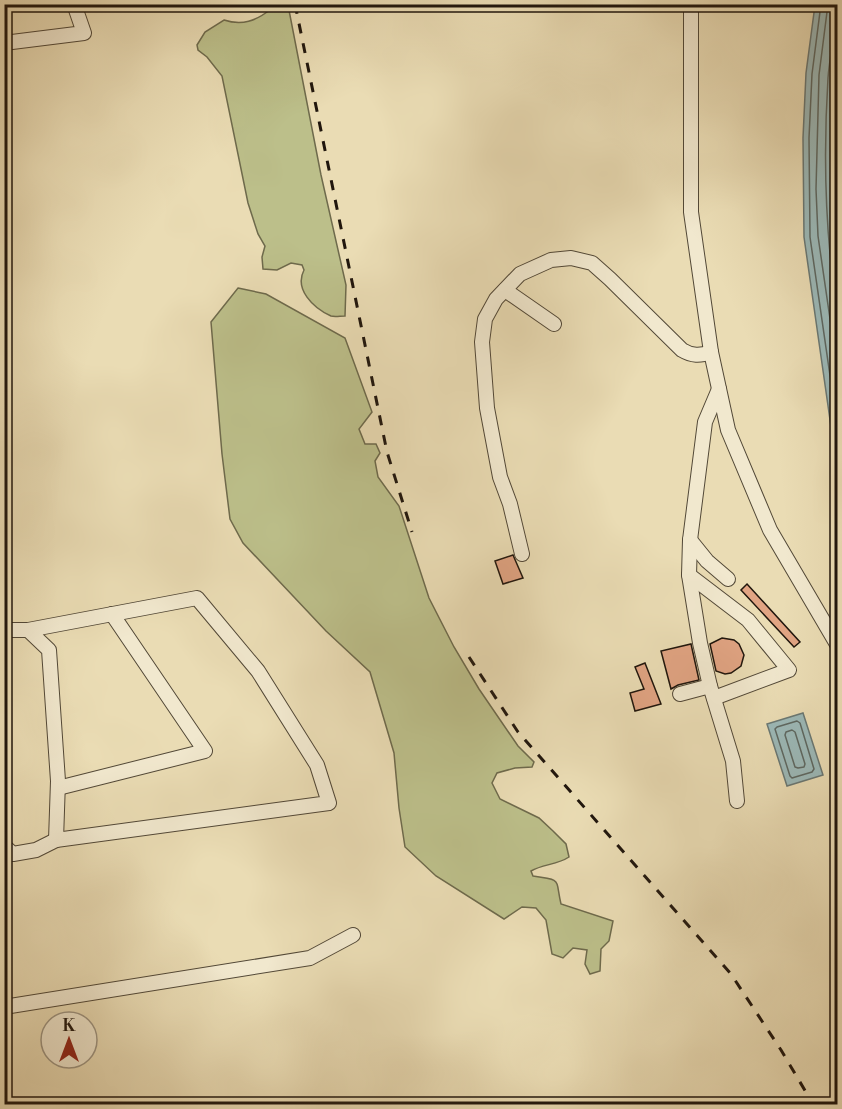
<svg xmlns="http://www.w3.org/2000/svg" width="842" height="1109" font-family="'Libre Bodoni',serif">
	<rect width="100%" height="100%" fill="#eadcb4"/>
	<filter id="stains"><feTurbulence type="fractalNoise" baseFrequency=".00333" numOctaves="4"/><feColorMatrix values="0 0 0 0 .2 0 0 0 0 .09 0 0 0 0 .02 0 0 0 .5 -.17"/></filter>
	<radialGradient id="worn" r=".72"><stop offset=".6" stop-color="#630" stop-opacity="0"/><stop offset="1" stop-color="#630" stop-opacity=".3"/></radialGradient>
	<g fill="#bcbf8a" stroke="#6e6a4c" stroke-width="1.5">
		<path d="M272 5H288L321 175 346 285 345 316C340 316 335 317 331 316 313 308 294 289 304 270L302 265 291 263 277 270 263 269 262 257 265 246 258 234 248 203 222 76 207 57 198 50 197 45 205 32 224 20C242 26 256 21 271 9Z"/>
		<path d="M238 288 266 294 345 338 372 412 359 429 365 444H376L380 453 375 461 378 477 399 506 429 598 454 647 479 689 518 746 534 762 532 767 515 768 497 773 492 783 500 799 539 818 553 831 566 844 569 857C557 865 543 864 531 871L533 876C563 880 555 879 561 904L613 921 609 941 601 949 600 971 590 974 585 964 587 950 573 948 563 958 552 954 546 920 536 908 522 907 504 919 436 876 405 847 399 808 394 753 370 672 326 631 243 543 230 519 222 454 211 322Z"/>
	</g>
	<g fill="#9cb9b8" stroke="#6a7874" stroke-width="1.5">
		<path d="M815 5H838L837 469 804 237 803 138 806 73Z"/>
		<path d="M803 713 823 775 787 786 767 724Z"/>
	</g>
	<g fill="none" stroke-linecap="round" stroke-linejoin="round">
		<g stroke="#5e6862" stroke-width="1.5">
			<path d="M821 4 812 74 809 138 810 237 838 431"/>
			<path d="M828 4 819 75 816 189 818 236 838 374"/>
			<path d="M837 4C836 29 830 53 828 78 823 158 825 237 838 317"/>
			<path d="M797 721 800 723 814 769 812 772 792 778 790 776 775 729 777 727Z"/>
			<path d="M792 730 795 732 805 764 804 767 798 768 795 767 785 735 786 732Z"/>
		</g>
	</g>
	<g fill="#e1a483" stroke="#20160d" stroke-width="1.5">
		<path d="M513 555 523 578 503 584 495 561Z"/>
		<path d="M747 584 800 642 794 647 741 590Z"/>
		<path d="M722 638 734 640 739 644 744 655 741 666 731 673 725 674 716 671 710 644Z"/>
		<path d="M691 644 699 680 678 685 671 689 661 651Z"/>
		<path d="M645 663 661 704 635 711 630 693 644 689 635 667Z"/>
	</g>
	<g fill="none" stroke-linecap="round" stroke-linejoin="round">
		<defs>
			<g id="minor">
				<path d="M691 4V212L711 352 728 430 770 530 838 646"/>
				<path d="M4 43 84 33 74 4"/>
				<path d="M505 290 554 324"/>
				<path d="M719 389 705 422 690 540 689 575 700 643 710 686 733 761 737 801"/>
				<path d="M690 540 707 561 728 579"/>
				<path d="M522 554 510 504 500 477 487 408 482 342 485 319 496 299 520 274 551 260 571 258 592 263 610 279 682 350C692 356 700 356 711 352"/>
				<path d="M689 575 748 620 789 670 714 698"/>
				<path d="M4 630H28L197 598 258 671 317 765 329 803 56 840 58 781 49 650 28 630"/>
				<path d="M680 694 710 686"/>
				<path d="M58 788 205 751 112 614"/>
				<path d="M4 846 13 854 36 850 56 840"/>
				<path d="M4 1007 310 958 353 935"/>
			</g>
		</defs>
		<use href="#minor" stroke="#524837" stroke-width="16"/>
		<use href="#minor" stroke="#f1e8ce" stroke-width="14"/>
		<g stroke="#20160d" stroke-width="3" stroke-dasharray="10 10" stroke-linecap="butt">
			<path d="M295 4 387 452 412 532"/>
			<path d="M469 657 518 732 731 974 781 1050 813 1104"/>
		</g>
	</g>
	<rect width="842" height="1109" fill="none" stroke="#eadcb4" stroke-width="24"/>
	<rect x="6" y="6" width="830" height="1097" fill="none" stroke="#20160d" stroke-width="3"/>
	<rect x="12" y="12" width="818" height="1085" fill="none" stroke="#20160d" stroke-width="1.5"/>
	<g transform="translate(69 1040)"><circle r="28" fill="#f1e8ce" stroke="#9d9481" stroke-width="1.5"/>
	<path d="M0-4.5L10 22L0 15L-10 22Z" fill="#8f2418"/>
	<text y="-9" font-size="16" font-weight="bold" text-anchor="middle" fill="#20160d">K</text>
	</g>
	<rect width="100%" height="100%" filter="url(#stains)"/>
	<rect width="100%" height="100%" fill="url(#worn)"/>
</svg>
